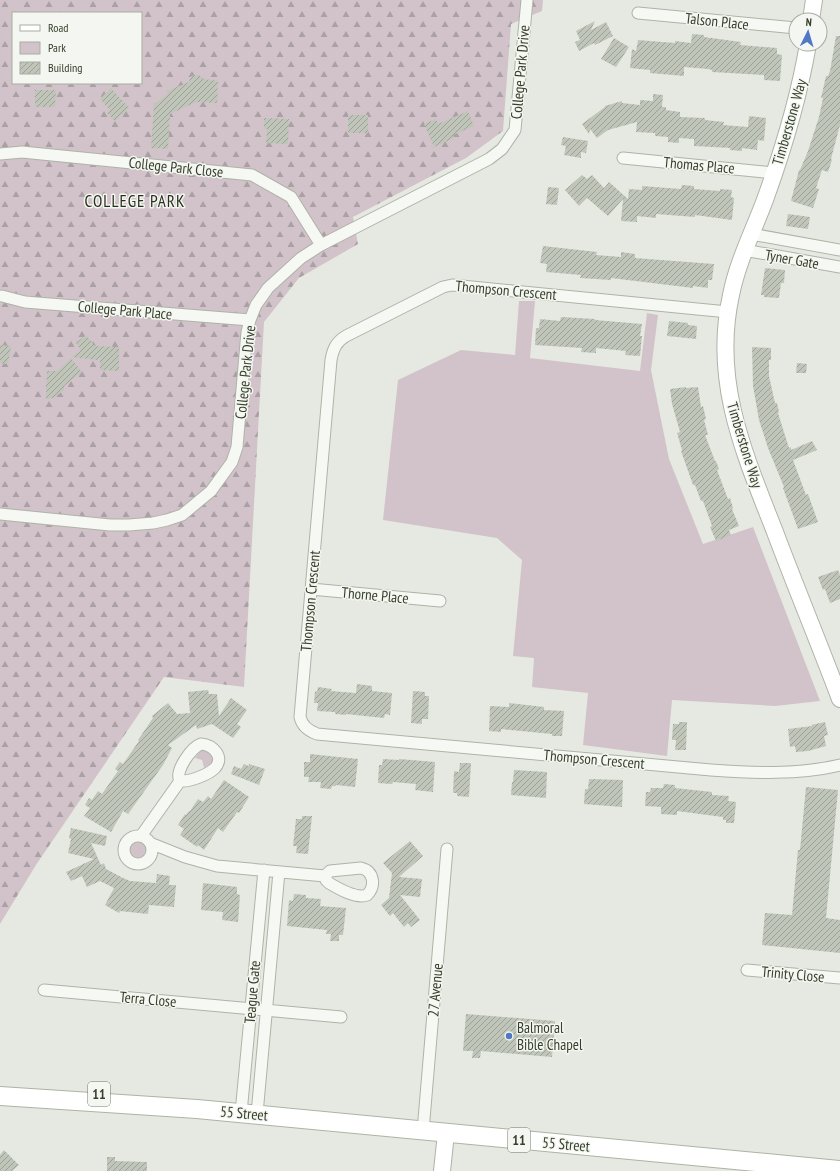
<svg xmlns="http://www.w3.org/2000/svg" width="840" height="1171" viewBox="0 0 840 1171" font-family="'PT Sans Narrow',sans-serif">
	<defs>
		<pattern id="forest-firs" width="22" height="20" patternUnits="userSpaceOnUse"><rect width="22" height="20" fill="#d2c3ca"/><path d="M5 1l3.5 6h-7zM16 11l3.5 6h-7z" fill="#aba0a4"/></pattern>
		<pattern id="building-hatch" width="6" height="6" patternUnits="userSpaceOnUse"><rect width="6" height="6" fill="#c0c5b9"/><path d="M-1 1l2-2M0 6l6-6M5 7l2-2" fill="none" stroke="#9da197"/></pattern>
	</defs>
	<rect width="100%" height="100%" fill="#e6e9e1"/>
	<path fill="url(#forest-firs)" fill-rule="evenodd" d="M0 0H543L542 11 511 24 503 131 466 158 353 217 358 244 299 278 264 322 244 687 164 677 36 865 0 924ZM13 13H141V83H13Z"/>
	<path fill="#d2c3ca" d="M519 301H535L530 358 640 371 647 313 658 315 651 370 669 459 703 544 753 527 820 701 775 706 672 700 667 756 583 745 588 693 532 687 534 658 513 656 522 560 497 538 383 520 398 380 461 350 515 355Z
		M201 750 208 751 213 756 212 763 204 768 202 760 195 758Z
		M129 851a9 9 0 1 1 18 0a9 9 0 1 1-18 0Z"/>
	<path fill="url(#building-hatch)" d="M595 21 591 30 606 22 613 36 595 45 594 43 579 51 575 42 580 40 576 31Z
		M692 34 704 35V37L741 42 740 45 777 48V54L782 55 780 81 764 80V75L712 72V70L708 69 684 67V76L650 73V70L630 68 632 49 636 51 638 40 675 43V41L691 43Z
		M836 36H840V125L831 159 832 160 828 172 822 170 816 188 819 189 813 208 791 201 799 170H800L808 151 819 117 823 98H821L826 76H828L830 71Z
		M614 38 629 47 616 67 601 59Z
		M199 75 204 79 218 81 217 103 196 102 170 114 168 149 151 148 154 104 168 94 167 91 189 82 191 76Z
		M111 88 129 108 115 121 107 113 110 110 100 99Z
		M35 90H56L55 107H35Z
		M653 94 663 95 662 107H666V110L680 112V117L705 118V120L724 122 723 125 748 127 749 116 766 118 764 141 758 140 757 150 742 148V151L730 150V148L694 146V139L679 138V143L668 142V137L655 136V133L636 132 637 122 608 130 597 138 590 129 589 134 582 124 605 107V106L622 101V103L640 105V100L653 101Z
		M468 111 474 126 453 135 454 138 434 147 424 124 436 119 438 124Z
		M348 115H368V133H348Z
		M264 118 289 119 288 144 266 143 267 129H264Z
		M563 137 588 141 586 153 581 152V158L564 155 566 146 561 145Z
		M582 175 587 179 592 175 604 188 609 182 628 199 629 189 642 190V186L681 189 682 185 694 186V189L720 191V189L732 190 731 197 734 198 732 220 695 215V217L656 214V218L637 216V222L621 221 623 199 608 216 587 198 579 206 565 190Z
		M548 187 559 188 557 205 546 204Z
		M788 214 810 217 808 229 786 226Z
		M543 246 597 252 596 255 621 257V252L635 254V258L714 264 712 280H708V288L693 286V288L611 278V280L580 278 581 275 546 272 547 264 540 263Z
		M765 268 785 270 784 283H781L779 298 764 297V295H761Z
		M561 317 595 319V320L642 324 640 336H642L640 356 625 355 626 351 596 348V353L581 352 582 348 535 345 536 328H539L540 319 560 321Z
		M669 321 688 323V325L697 326 696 339 667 336Z
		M86 335 95 346 119 347V371L100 370V358L97 360 72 357 81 350 76 343Z
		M0 345 11 346 8 364 0 363Z
		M752 347 771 348V360H769V376L775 403H777L779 412 778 413 789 448 791 447V450L812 441 817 450 793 460 806 495 808 494 818 522 798 529 783 488 784 487 768 448 759 420 753 386Z
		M71 358 82 372 64 386V390L54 398 46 399 47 371H57Z
		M797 363 807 364 806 373H796Z
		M686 387V388L698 387 701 407 703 406 706 419 704 420 708 435H705L715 461H716L719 469 717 470 728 499 730 498 733 508 732 509 739 526 729 530 731 535 716 541 710 527 712 526 703 501H701L695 485H693L681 451 682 450 677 433 680 432 672 404 670 389Z
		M838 570 840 575V599L830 603 825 589 823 590 818 577Z
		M357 684 372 686V691L392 693 390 715 385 714 384 718 346 714V715L335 714V712L317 711 318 703H314L315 691 317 692 318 687 332 689 331 691 356 693Z
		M208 690 209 694H217L219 716 231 698 247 710 237 724 241 727 233 738 212 724 197 729 196 725 168 745 172 748 163 765 128 814 123 811 111 832 84 816 90 808 85 805 89 798 92 800 98 791 102 794 118 771 115 769 120 762 123 764 139 741 138 740 153 718 152 716 168 703 177 714 190 713 188 692Z
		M413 691 425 692V696H429L428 719H422V724L411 723Z
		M509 703 544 707V710L564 711 562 736H552V734L501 729V732L489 731 490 706 509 707Z
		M679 722H687L686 750H675L676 740H672L673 724H679Z
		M825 722 828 735 824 736 826 746 808 751 796 752 795 746 790 747 788 729 812 726 811 725Z
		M310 754 358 759 355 787 336 785V786H332L331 789 320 788 321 782H308L309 777H304V762H310Z
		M383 759 399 760V759L435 762 433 792 415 790 416 784 393 782 392 784 378 783 379 765H382Z
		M460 763H471L469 797 457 796V793H453L454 771 459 772Z
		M244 764 249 766V764L265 769 259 785 231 774 234 766 241 769Z
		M514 770 547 772 546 798 511 795 512 782H513Z
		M589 779 623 780 622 807 584 804 585 789H588Z
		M224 780 249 797 239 813 237 812 223 832 218 828 204 850 198 845 197 847 180 835 184 829 178 825 185 814 186 815 189 811H190L198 799 203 802 208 796 211 799Z
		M664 784 675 785V788L712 792V795L729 796 728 801 736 802 734 823H726V820H723V817L677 811V815L661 814V807L645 806 646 792H650L651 788H663Z
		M806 787 838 790 826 918 840 920V953L762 945 765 913 792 915 798 850H800Z
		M302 816H312L308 854 296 853 297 846H293L296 819H302Z
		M71 828 107 836 105 846 91 843 101 865 104 863 106 869 123 878 130 881 156 883 157 874 170 876 169 885H176L174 907 149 905 148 914 120 911 119 913 105 905 114 888 100 881 87 887 82 876 71 881 66 872 94 859 68 853 71 839 69 838Z
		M410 841 423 856 399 877 422 879 420 897 400 895 420 920 411 927 408 923 404 927 393 913 390 916 381 905 389 898 392 873 383 863Z
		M203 883 237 887V894L240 895 238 922 222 920 223 912 201 910Z
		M294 894 306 895V898L321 899 320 906 346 908 343 935H339V941H330L331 934H326L327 930 287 926 289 900 293 901Z
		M466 1014 555 1021 552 1057 481 1051 480 1058H472L473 1051H463Z
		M4 1150 19 1165 12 1171H0V1155Z
		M107 1157H115V1161L147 1162V1171H107Z"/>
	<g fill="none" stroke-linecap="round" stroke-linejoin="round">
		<defs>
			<path id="street" d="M638 13 796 28
				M0 154 22 152 252 175 291 197 321 245
				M623 158 774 173
				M751 234 840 250
				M744 250 840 267
				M2 296 25 302 250 320
				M728 312 452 285 443 287 346 336C336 342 333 349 331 360L300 717C302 726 309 731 317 734L711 770C753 773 798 775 840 765
				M0 514 110 525H129L153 523 167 520 182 515 211 491 232 462 237 447 247 332 250 320 256 305 268 288 301 258 321 245 489 159 502 149 515 130 527 0
				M311 589 440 601
				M201 744C213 745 225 757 215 768 208 775 189 782 180 781 174 771 192 747 201 744Z
				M124 850a14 14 0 1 1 28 0a14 14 0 1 1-28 0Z
				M141 836 180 781
				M150 843 185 857 217 866 325 876 326 880 329 883C339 889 356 899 367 895 376 886 374 871 361 868L330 871 325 876
				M747 970 840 978
				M44 990 341 1017
				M241 1113 264 870
				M257 1114 279 872
				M423 1131 447 849"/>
			<path id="secondary" d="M811 20 814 0
				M808 44C799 97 784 147 766 197 754 230 738 260 731 295 712 381 744 453 775 532 796 588 819 643 840 699
				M442 1171 446 1133"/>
			<path id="primary" d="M0 1096 197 1109 840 1170"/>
		</defs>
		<use href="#street" stroke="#aeb3a7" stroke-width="13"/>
		<use href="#secondary" stroke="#aeb3a7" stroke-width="18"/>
		<use href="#primary" stroke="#acb4a2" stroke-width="20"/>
		<use href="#street" stroke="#f6f8f4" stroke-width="11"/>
		<use href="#secondary" stroke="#fff" stroke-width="16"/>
		<use href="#primary" stroke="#fff" stroke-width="18"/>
	</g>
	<circle fill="#5078c4" stroke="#f4f6f1" stroke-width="1.5" cx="509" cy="1036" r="4"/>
	<g text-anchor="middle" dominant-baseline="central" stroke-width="3" stroke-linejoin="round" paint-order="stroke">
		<g fill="#f4f6f1" stroke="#6f7766" stroke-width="1">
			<rect x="88" y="1082" width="22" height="24" rx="3"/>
			<rect x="508" y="1128" width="22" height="24" rx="3"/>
		</g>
		<g font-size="14" font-weight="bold" fill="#36402b">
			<text x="99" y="1094">11</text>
			<text x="519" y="1140">11</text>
		</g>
		<g font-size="15" fill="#36402b" stroke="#f4f6f1">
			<text transform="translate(717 21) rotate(6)">Talson Place</text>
			<text transform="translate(520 72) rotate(-85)">College Park Drive</text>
			<text transform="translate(789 122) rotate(-74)">Timberstone Way</text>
			<text transform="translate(699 165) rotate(5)">Thomas Place</text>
			<text transform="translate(176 167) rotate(6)">College Park Close</text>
			<text transform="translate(792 259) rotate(10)">Tyner Gate</text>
			<text transform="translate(506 290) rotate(5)">Thompson Crescent</text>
			<text transform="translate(125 310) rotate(5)">College Park Place</text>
			<text transform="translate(245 372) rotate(-84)">College Park Drive</text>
			<text transform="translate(745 445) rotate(73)">Timberstone Way</text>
			<text transform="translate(375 595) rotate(5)">Thorne Place</text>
			<text transform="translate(310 601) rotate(-85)">Thompson Crescent</text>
			<text transform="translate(594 759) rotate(5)">Thompson Crescent</text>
			<text transform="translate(793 974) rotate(5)">Trinity Close</text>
			<text transform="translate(435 990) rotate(-85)">27 Avenue</text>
			<text transform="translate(252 992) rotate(-85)">Teague Gate</text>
			<text transform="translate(148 999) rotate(5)">Terra Close</text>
			<text transform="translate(244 1113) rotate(5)">55 Street</text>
			<text transform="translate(566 1144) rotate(5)">55 Street</text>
		</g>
		<g font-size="15" fill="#36402b" stroke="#f4f6f1" text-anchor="start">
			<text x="517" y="1027">Balmoral<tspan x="517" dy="17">Bible Chapel</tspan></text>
		</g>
		<g font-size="17" letter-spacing="1" fill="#27301d" stroke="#f4f6f1">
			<text x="135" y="201">COLLEGE PARK</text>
		</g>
	</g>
	<rect x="12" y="12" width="130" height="72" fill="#f4f6f1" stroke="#a8ada2"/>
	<rect x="20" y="25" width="20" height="6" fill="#ffffff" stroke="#a8ada2"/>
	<text x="48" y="32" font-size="12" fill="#36402b">Road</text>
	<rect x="20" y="42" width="20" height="12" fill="#d2c3ca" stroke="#a8ada2"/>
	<text x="48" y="52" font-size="12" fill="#36402b">Park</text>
	<rect x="20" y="62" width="20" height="12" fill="url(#building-hatch)" stroke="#a8ada2"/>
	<text x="48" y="72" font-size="12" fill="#36402b">Building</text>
	<g transform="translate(808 32) rotate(5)"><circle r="19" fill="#f4f6f1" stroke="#a8ada2"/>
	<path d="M0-3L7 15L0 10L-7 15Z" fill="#5078c4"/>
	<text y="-6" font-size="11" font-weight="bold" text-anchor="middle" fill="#36402b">N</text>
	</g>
</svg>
